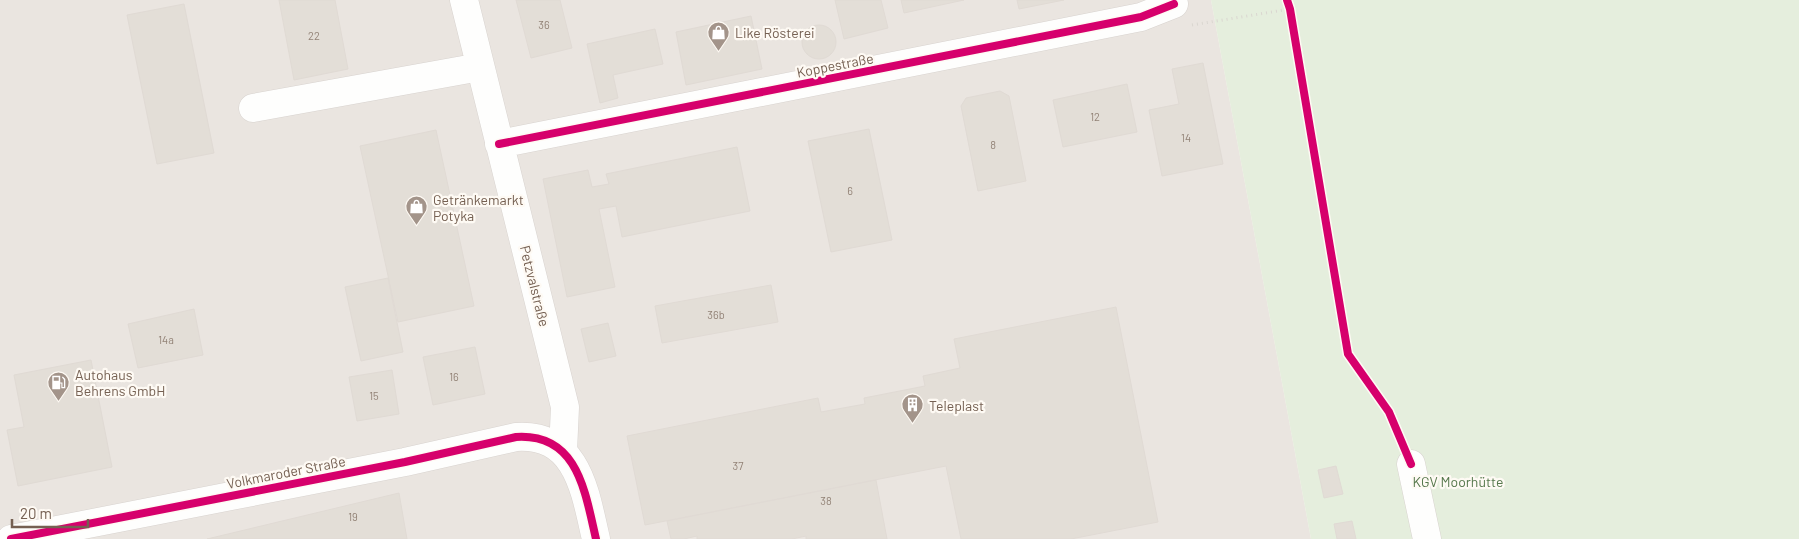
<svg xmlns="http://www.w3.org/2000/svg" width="1799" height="539" viewBox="0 0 1799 539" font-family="Barlow,sans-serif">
	<rect width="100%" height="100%" fill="#f8f6f1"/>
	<path fill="#eae5e0" d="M0 0H1211L1311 539H0Z"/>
	<path fill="#e5eedd" d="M1211 0H1799V539H1311Z"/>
	<path fill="#e3ded7" stroke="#e0dad4" d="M279 0H335L348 69 294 80Z
		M516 0H560L572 48 531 58Z
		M835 0H881L888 28 844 39Z
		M901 0H964L904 13Z
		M1017 0H1064L1019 9Z
		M184 4 214 153 157 164 127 15Z
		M751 16 762 69 686 85 676 32Z
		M802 42a17 17 0 1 1 34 0a17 17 0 1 1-34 0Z
		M655 29 663 64 613 75 618 98 600 103 587 44Z
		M1203 63 1223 164 1162 176 1149 110 1179 104 1172 69Z
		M1127 84 1137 132 1063 147 1053 100Z
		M1000 91 1009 96 1026 181 978 191 961 106 966 98Z
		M869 129 892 240 831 252 808 141Z
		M436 130 474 306 398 322 360 146Z
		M737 147 750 211 622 237 616 206 599 209 615 287 567 297 543 179 588 170 592 187 609 184 606 174Z
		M388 278 403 352 361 361 345 287Z
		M771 285 778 322 662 343 655 306Z
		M1116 307 1158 522 1071 539H961L946 466 645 525 627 436 818 398 821 412 865 404 864 398 925 386 923 376 960 368 954 339Z
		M194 309 203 355 138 368 128 324Z
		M608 323 616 356 589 362 581 329Z
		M475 347 485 394 433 405 423 357Z
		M91 360 112 467 18 486 7 430 24 427 14 375Z
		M392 370 399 414 357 421 349 377Z
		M1336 466 1343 494 1324 498 1318 470Z
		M876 480 887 539H806V536L792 539H697V536L684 539H671L667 521Z
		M399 493 407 539H207Z
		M1352 521 1356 539H1337L1334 524Z"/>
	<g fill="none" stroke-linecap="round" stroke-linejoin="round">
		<defs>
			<path id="minor" d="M464 0 565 407 563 451
				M253 108 480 67
				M499 144 1141 17 1174 4
				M1411 464 1427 539
				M11 539 405 462 516 437C578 433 585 492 596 539"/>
		</defs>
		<use href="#minor" stroke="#d8d3cf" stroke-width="29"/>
		<path stroke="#dad6d0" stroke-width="3" stroke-dasharray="1 4" stroke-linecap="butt" d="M1192 25 1290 9"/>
		<use href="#minor" stroke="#fefefd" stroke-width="28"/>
		<defs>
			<path id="cycleway" d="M1287 0 1290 9 1348 354 1389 412 1411 464
				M499 144 1141 17 1174 4
				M11 539 405 462 516 437C578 433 585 492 596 539"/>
		</defs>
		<use href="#cycleway" stroke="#fefaf4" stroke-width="11"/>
		<use href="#cycleway" stroke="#d6006c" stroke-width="8"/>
	</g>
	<defs>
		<symbol id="shop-pin" viewBox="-11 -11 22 30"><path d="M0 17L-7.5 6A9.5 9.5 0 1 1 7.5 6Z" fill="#a3948a" stroke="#fefaf4"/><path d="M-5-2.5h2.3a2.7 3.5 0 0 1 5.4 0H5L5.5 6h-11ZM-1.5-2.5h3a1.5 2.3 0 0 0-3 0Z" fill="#fff"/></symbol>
		<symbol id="fuel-pin" viewBox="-11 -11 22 30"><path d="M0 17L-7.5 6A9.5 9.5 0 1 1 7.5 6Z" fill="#a3948a" stroke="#fefaf4"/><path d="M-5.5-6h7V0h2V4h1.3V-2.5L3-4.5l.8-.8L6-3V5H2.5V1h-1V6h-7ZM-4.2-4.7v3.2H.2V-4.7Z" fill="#fff"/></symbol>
		<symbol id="building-pin" viewBox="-11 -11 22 30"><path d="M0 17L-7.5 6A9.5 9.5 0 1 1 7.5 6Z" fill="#a3948a" stroke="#fefaf4"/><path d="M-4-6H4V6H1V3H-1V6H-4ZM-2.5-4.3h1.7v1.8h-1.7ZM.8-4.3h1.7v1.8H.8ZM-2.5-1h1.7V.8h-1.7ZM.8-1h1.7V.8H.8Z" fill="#fff"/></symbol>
	</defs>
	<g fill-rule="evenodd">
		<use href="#shop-pin" x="706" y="20" width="25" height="34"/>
		<use href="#shop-pin" x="404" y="194" width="25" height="34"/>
		<use href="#fuel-pin" x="46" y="370" width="25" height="34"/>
		<use href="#building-pin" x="900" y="392" width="25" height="34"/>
	</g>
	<g text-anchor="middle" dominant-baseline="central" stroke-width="4.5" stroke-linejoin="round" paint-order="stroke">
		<g font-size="11" fill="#928276">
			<text x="544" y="24">36</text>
			<text x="314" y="35">22</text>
			<text x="1095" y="116">12</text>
			<text x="1186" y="137">14</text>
			<text x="993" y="144">8</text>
			<text x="850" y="190">6</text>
			<text x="716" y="314">36b</text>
			<text x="166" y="339">14a</text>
			<text x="454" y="376">16</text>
			<text x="374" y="395">15</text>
			<text x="738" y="465">37</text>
			<text x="826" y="500">38</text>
			<text x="353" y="516">19</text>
		</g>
		<g font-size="14" fill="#756052" stroke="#fefaf4" text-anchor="start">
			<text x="735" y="32">Like Rösterei</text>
			<text x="433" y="199">Getränkemarkt<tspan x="433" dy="16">Potyka</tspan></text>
			<text x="75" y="374">Autohaus<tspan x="75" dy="16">Behrens GmbH</tspan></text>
			<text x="929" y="405">Teleplast</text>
		</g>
		<g font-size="14" fill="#756052" stroke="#fefaf4">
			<text transform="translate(835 65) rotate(-11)">Koppestraße</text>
			<text transform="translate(535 286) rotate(76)">Petzvalstraße</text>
			<text transform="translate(286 472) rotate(-11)">Volkmaroder Straße</text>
		</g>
		<g font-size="14" fill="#56784c" stroke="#fefaf4">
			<text x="1458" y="481">KGV Moorhütte</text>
		</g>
	</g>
	<path d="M12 519v8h76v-8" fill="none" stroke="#756052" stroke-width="2.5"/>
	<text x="20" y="519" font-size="15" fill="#756052" stroke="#fefaf4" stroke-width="4" paint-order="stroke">20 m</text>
</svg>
